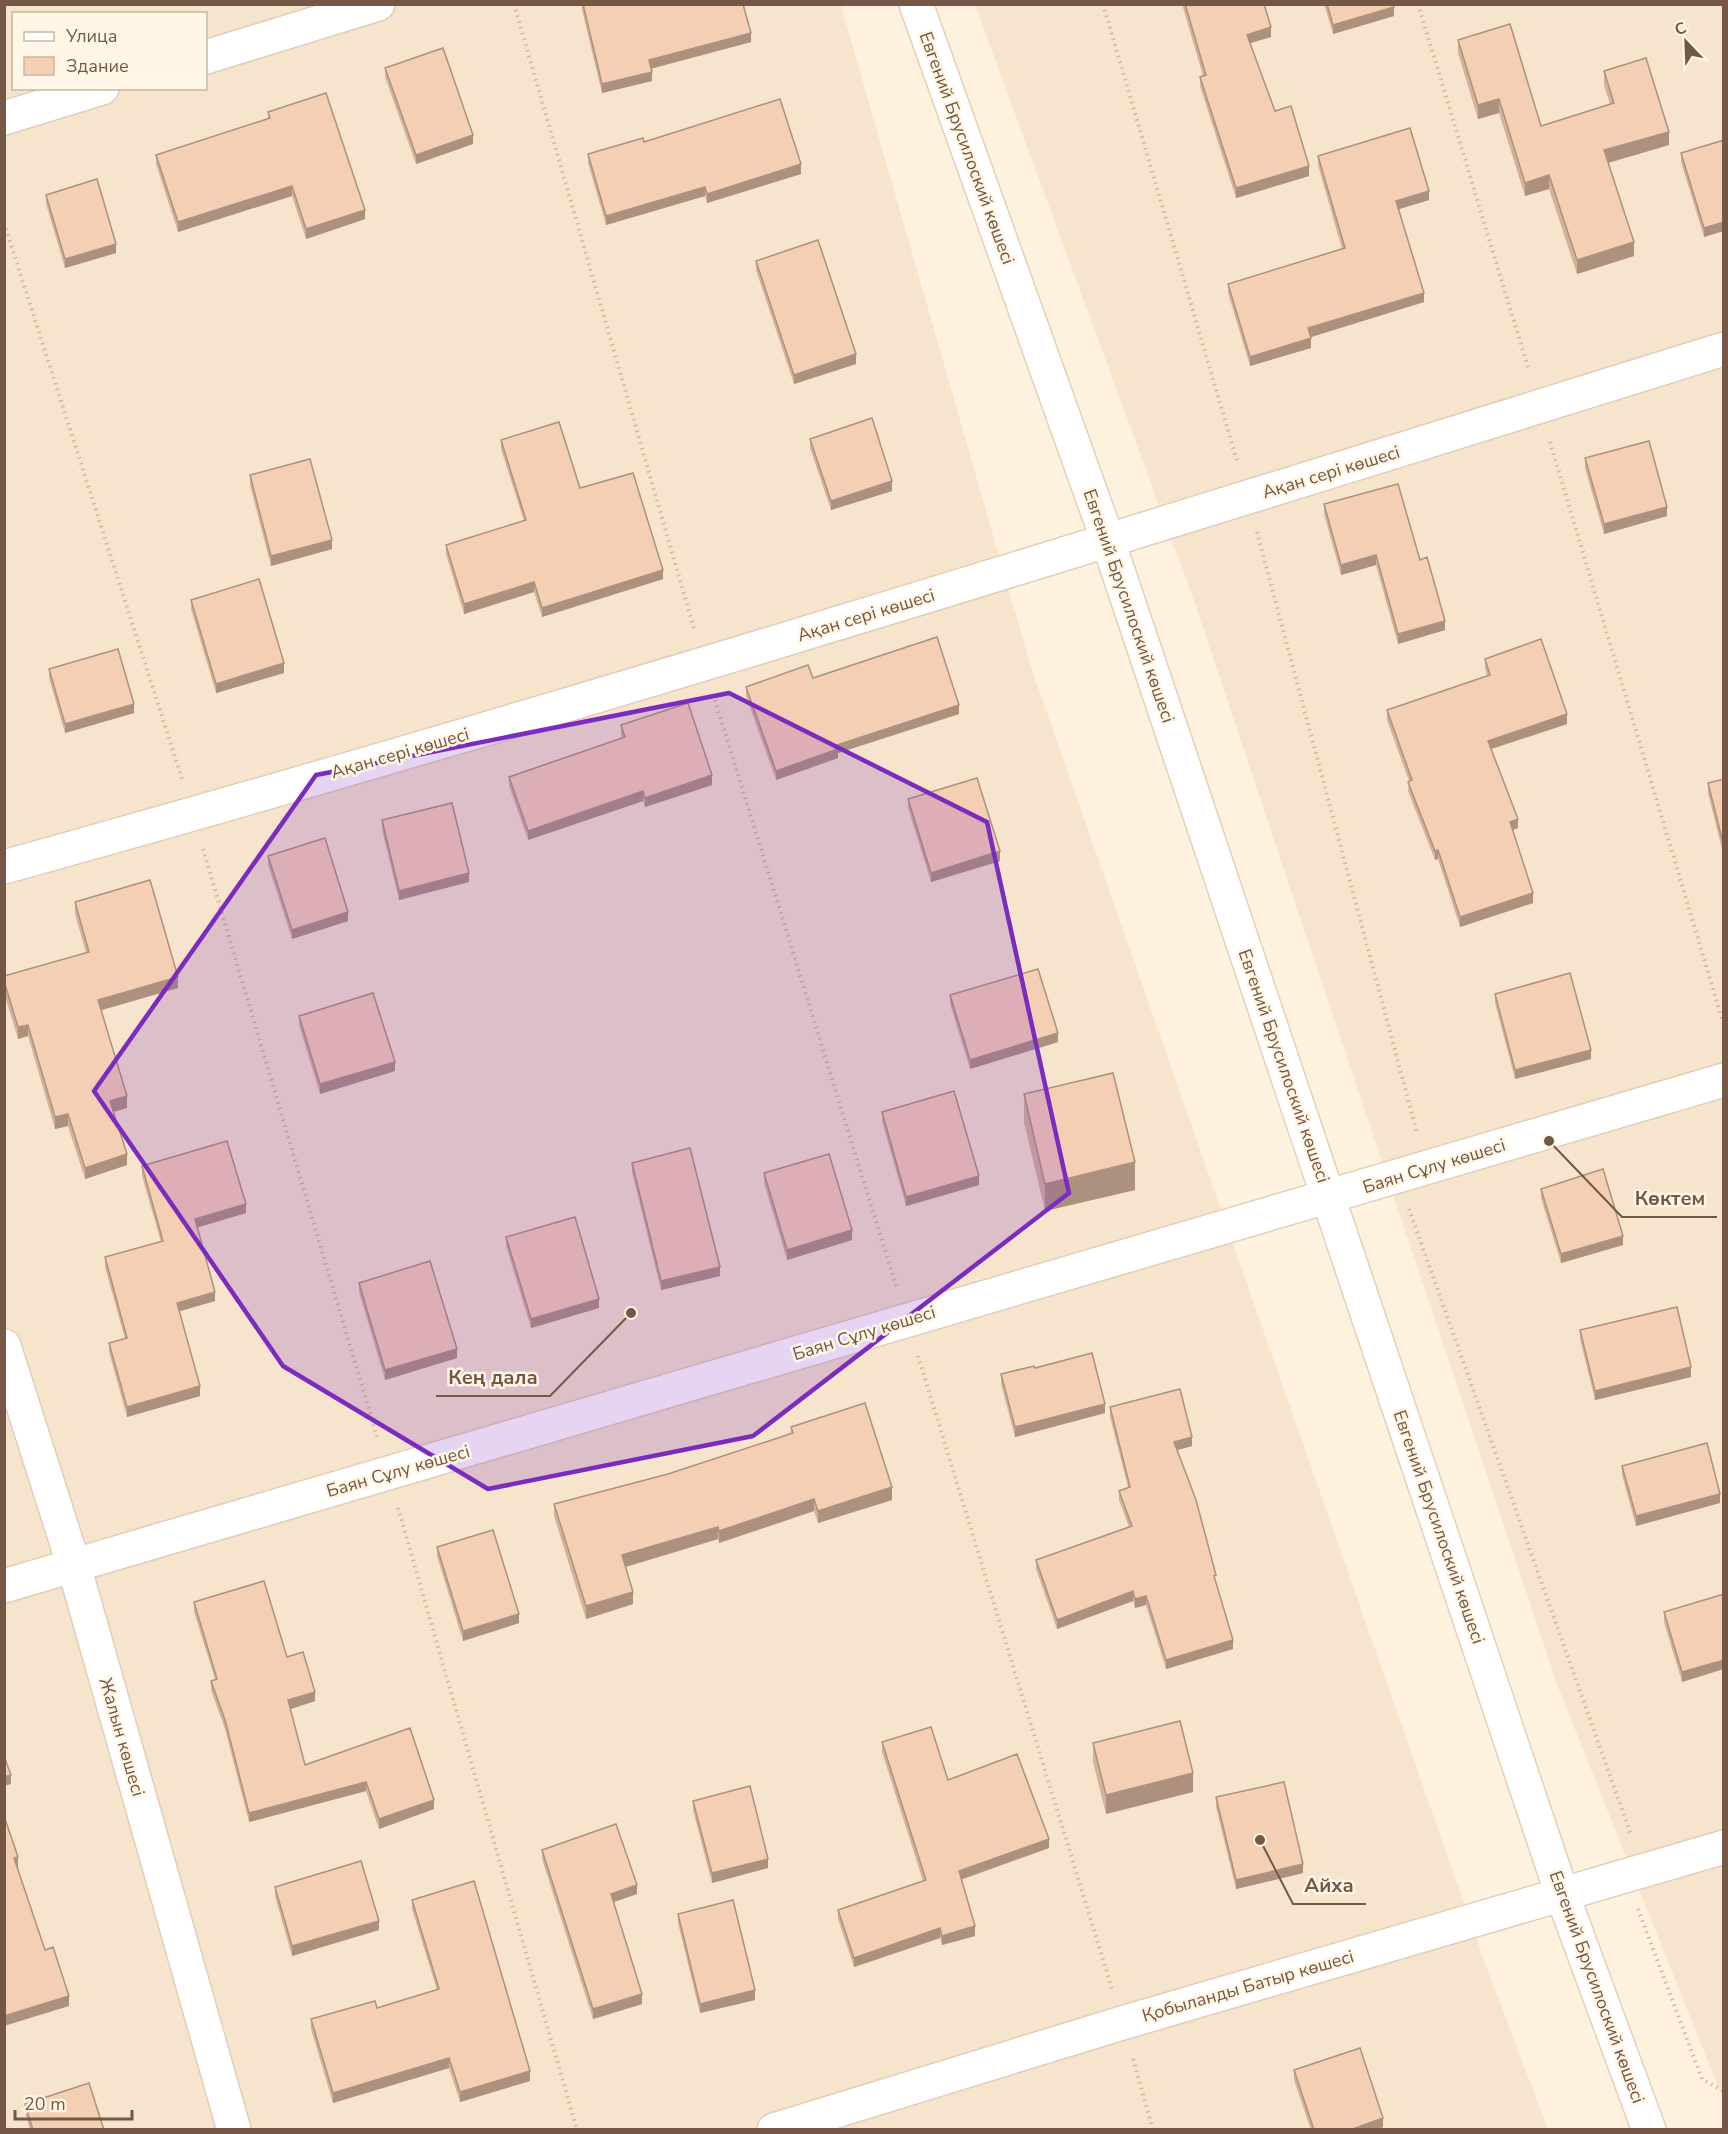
<svg xmlns="http://www.w3.org/2000/svg" width="1728" height="2134" viewBox="0 0 1728 2134" font-family="'Nunito Sans',sans-serif">
	<rect width="100%" height="100%" fill="#fef2de"/>
	<path fill="#f6e4cc" fill-rule="evenodd" d="M5 5H841L1030 664 1485 1963 1548 2129 5 2130ZM14 14H206V88H14Z
		M975 5H1723V2099L1558 1687 1192 595Z"/>
	<g fill="none" stroke-linecap="round" stroke-linejoin="round">
		<defs>
			<path id="street" d="M206 57 378 4
				M4 118 102 88
				M4 867C581 707 1152 527 1724 349
				M4 1346 74 1566 234 2130
				M4 1586 1724 1080
				M774 2130 1122 2023 1724 1847"/>
			<path id="secondary" d="M916 4 1108 541 1562 1894 1649 2130"/>
		</defs>
		<use href="#street" stroke="#e2ceba" stroke-width="36"/>
		<use href="#secondary" stroke="#e8cfb8" stroke-width="36"/>
		<path stroke="#dab398" stroke-width="4" stroke-dasharray="1.5 4.5" stroke-linecap="butt" d="M514 4 694 629
			M1103 4 1237 461
			M1418 4 1529 371
			M4 223 182 779
			M1550 442 1724 1026
			M1257 532 1417 1133
			M715 700 896 1286
			M203 849 377 1437
			M1409 1209 1631 1835
			M918 1356 1112 1989
			M398 1508 577 2130
			M1638 1909 1702 2079 1724 2091
			M1133 2059 1153 2130"/>
		<use href="#street" stroke="#fff" stroke-width="33"/>
		<use href="#secondary" stroke="#fff" stroke-width="33"/>
	</g>
	<path fill="#d3b29b" d="M582 4H743L751 42 651 69 652 81 602 93 582 10Z
		M1182 4H1264L1271 37 1250 43 1275 111 1309 176 1236 198 1200 86V77L1203 76Z
		M1324 4H1393L1394 16 1333 34Z
		M1458 40 1541 126 1610 104 1604 85V71L1669 145 1608 163 1634 256 1577 274 1549 189 1525 196 1499 113 1478 119 1458 53Z
		M385 68 473 144 416 164 385 77Z
		M268 112 365 219 306 239 292 196 178 232 156 164V155L268 119Z
		M1724 140 1704 237 1681 162V153Z
		M644 142 801 174 707 203 705 196 606 225 588 163V154Z
		M1318 156 1429 200 1399 209 1424 302 1311 337V348L1250 366 1228 293V284L1342 249 1318 165Z
		M46 195 116 253 65 268 46 204Z
		M756 261 856 364 794 384 756 270Z
		M810 439 892 491 831 510 810 448Z
		M501 440 580 488 663 579 542 617 534 592 464 614 446 554V545L524 521 501 449Z
		M1585 458 1667 516 1604 534 1585 468Z
		M250 475 332 549 271 566 250 485Z
		M1324 504 1420 560 1445 630 1398 644 1376 565 1341 575 1324 514Z
		M191 600 284 673 216 693 191 609Z
		M1485 659 1567 724 1491 749 1518 828 1512 830 1533 903 1460 927 1438 859 1435 860 1408 791 1409 781 1387 720V710L1487 676 1485 668Z
		M49 669 134 713 65 733 49 678Z
		M813 678 959 714 838 753V758L776 780 746 696V687Z
		M621 725 712 785 645 807 643 801 528 840 509 786V777L622 738 621 735Z
		M1724 779 1722 849 1708 793V783Z
		M908 799 1000 861 931 882 908 808Z
		M382 820 469 882 399 900 382 830Z
		M268 856 348 921 292 939 268 865Z
		M75 902 178 988 102 1010 127 1108 113 1112 127 1165 85 1179 68 1126 55 1129 28 1036 18 1039 4 993V976L86 953 75 914Z
		M1495 994 1591 1059 1515 1079 1495 1003Z
		M950 995 1058 1042 970 1069 950 1004Z
		M299 1016 395 1071 320 1094 299 1025Z
		M1024 1094 1135 1190 1045 1211 1024 1122Z
		M882 1112 979 1185 906 1206 882 1121Z
		M632 1163 720 1276 661 1290 632 1172Z
		M142 1166 246 1213 197 1228 215 1301 179 1311 200 1396 127 1417 109 1352V1343L125 1339 105 1267V1257L161 1242 142 1176Z
		M764 1173 852 1240 787 1260 764 1183Z
		M1541 1189 1623 1245 1561 1263 1541 1198Z
		M506 1237 599 1308 531 1328 506 1246Z
		M359 1283 457 1358 385 1380 359 1292Z
		M1580 1330 1691 1377 1595 1400 1580 1339Z
		M1035 1368 1105 1413 1015 1437 1001 1384V1374Z
		M1110 1407 1192 1446 1177 1450 1216 1584 1233 1649 1166 1669 1146 1605 1135 1608 1133 1601 1057 1629 1036 1569V1560L1129 1527 1119 1500V1491L1128 1487 1110 1417Z
		M791 1427 892 1500 818 1523 814 1511 719 1543 718 1539 625 1567 633 1604 586 1619 554 1516V1504L668 1474 791 1433Z
		M1622 1466 1720 1503 1636 1526 1622 1475Z
		M437 1547 519 1623 463 1641 437 1556Z
		M1724 1594 1682 1682 1664 1622V1612Z
		M194 1602 287 1657 315 1701 290 1709 305 1765 410 1728 434 1809 379 1829 366 1791 249 1822 225 1729 211 1690V1681L215 1679 194 1612Z
		M882 1742 948 1780 1049 1848 961 1880 975 1936 942 1945 940 1938 854 1967 838 1919V1910L923 1881 882 1752Z
		M1093 1743 1193 1792 1106 1814 1093 1762Z
		M1216 1797 1303 1873 1236 1889 1216 1807Z
		M693 1801 768 1868 712 1883 693 1810Z
		M542 1850 637 1894 613 1902 642 2004 593 2019 542 1859Z
		M275 1887 379 1930 292 1956 275 1896Z
		M412 1900 530 2081 460 2102 449 2068 333 2103 311 2029V2019L377 2008 437 1990 412 1909Z
		M678 1914 755 2000 700 2013 678 1923Z
		M1294 2070 1383 2127 1377 2130H1311L1294 2080Z
		M25 2104 104 2130H30L25 2113Z"/>
	<path fill="#ac917e" d="M1394 7V16L1333 34V25Z
		M1271 27V37L1247 44V35Z
		M751 33V42L649 69V60Z
		M652 72V81L602 93V84Z
		M1499 99V113L1478 119V105Z
		M1669 132V145L1604 164V150Z
		M473 135V144L416 164V155Z
		M801 164V174L707 203V194Z
		M1309 166V176L1236 198V188Z
		M1549 175V189L1525 196V183Z
		M292 186V196L178 232V222Z
		M705 187V196L606 225V216Z
		M1429 191V200L1396 210V201Z
		M365 210V219L306 239V229Z
		M1724 222V231L1704 237V228Z
		M1634 242V256L1577 274V260Z
		M116 244V253L65 268V259Z
		M1424 293V302L1308 338V328Z
		M1311 338V348L1250 366V357Z
		M856 354V364L794 384V375Z
		M892 481V491L831 510V501Z
		M1667 507V516L1604 534V524Z
		M332 540V549L271 566V556Z
		M1376 555V565L1341 575V565Z
		M663 570V579L542 617V608Z
		M534 582V592L464 614V604Z
		M1445 621V630L1398 644V634Z
		M284 663V673L216 693V684Z
		M134 704V713L65 733V724Z
		M959 705V714L838 753V758L776 780V771L837 745Z
		M1567 714V724L1488 750V741Z
		M712 775V785L645 807V798Z
		M643 791V801L528 840V831Z
		M1518 819V828L1510 831V822Z
		M1722 839H1724V848L1722 849Z
		M1438 850V859L1435 860V851Z
		M1000 851V861L931 882V873Z
		M469 873V882L399 900V891Z
		M1533 893V903L1460 927V917Z
		M348 912V921L292 939V930Z
		M178 977V988L98 1011V1000Z
		M28 1025V1036L18 1039V1027Z
		M1058 1033V1042L970 1069V1060Z
		M1591 1050V1059L1515 1079V1070Z
		M395 1062V1071L320 1094V1084Z
		M127 1096V1108L110 1113V1101Z
		M68 1114V1126L55 1129V1117Z
		M127 1154V1165L85 1179V1168Z
		M1135 1162V1190L1045 1211V1184Z
		M979 1176V1185L906 1206V1197Z
		M246 1204V1213L195 1228V1219Z
		M852 1230V1240L787 1260V1250Z
		M1623 1236V1245L1561 1263V1254Z
		M720 1267V1276L661 1290V1281Z
		M215 1292V1301L177 1312V1303Z
		M599 1299V1308L531 1328V1319Z
		M457 1349V1358L385 1380V1370Z
		M1691 1367V1377L1595 1400V1391Z
		M200 1386V1396L127 1417V1407Z
		M1105 1404V1413L1015 1437V1427Z
		M1192 1437V1446L1174 1451V1442Z
		M892 1487V1500L818 1523V1511Z
		M1720 1494V1503L1636 1526V1516Z
		M814 1499V1511L719 1543V1531Z
		M718 1527V1539L622 1568V1555Z
		M1133 1591V1601L1057 1629V1620Z
		M633 1592V1604L586 1619V1606Z
		M1146 1596V1605L1135 1608V1599Z
		M519 1614V1623L463 1641V1631Z
		M1233 1640V1649L1166 1669V1660Z
		M1724 1660V1669L1682 1682V1672Z
		M315 1692V1701L288 1710V1700Z
		M1193 1773V1792L1106 1814V1795Z
		M11 1775V1784L4 1786V1777Z
		M366 1782V1791L249 1822V1813Z
		M434 1800V1809L379 1829V1819Z
		M1049 1839V1848L959 1880V1871Z
		M18 1857V1867L14 1868V1858Z
		M768 1859V1868L712 1883V1873Z
		M1303 1864V1873L1236 1889V1880Z
		M637 1885V1894L611 1903V1894Z
		M379 1921V1930L292 1956V1946Z
		M975 1926V1936L942 1945V1936Z
		M940 1928V1938L854 1967V1958Z
		M755 1990V2000L700 2013V2004Z
		M642 1994V2004L593 2019V2009Z
		M69 1996V2006L4 2026V2016Z
		M449 2058V2068L333 2103V2093Z
		M530 2071V2081L460 2102V2092Z
		M1383 2118V2127L1377 2130H1350Z"/>
	<path fill="#f5cfb4" stroke="#ac917e" stroke-width="1.5" d="M583 4H743L751 33 649 60 652 72 602 84Z
		M1185 4H1264L1271 27 1247 35 1275 111 1291 106 1309 166 1236 188 1200 77 1206 75Z
		M1327 4H1393L1394 7 1333 25Z
		M1510 24 1541 126 1614 103 1604 71 1646 58 1669 132 1604 150 1634 242 1577 260 1549 175 1525 183 1499 99 1478 105 1458 40Z
		M443 48 473 135 416 155 385 68Z
		M326 93 365 210 306 229 292 186 178 222 156 155 270 118 268 112Z
		M780 99 801 164 707 194 705 187 606 216 588 154 643 138 644 142Z
		M1410 128 1429 191 1396 201 1424 293 1308 328 1311 338 1250 357 1228 284 1345 248 1318 156Z
		M1724 140V222L1704 228 1681 153Z
		M97 179 116 244 65 259 46 195Z
		M818 240 856 354 794 375 756 261Z
		M872 418 892 481 831 501 810 439Z
		M559 422 580 488 633 473 663 570 542 608 534 582 464 604 446 545 526 520 501 440Z
		M1649 441 1667 507 1604 524 1585 458Z
		M310 459 332 540 271 556 250 475Z
		M1398 484 1420 560 1427 557 1445 621 1398 634 1376 555 1341 565 1324 504Z
		M259 579 284 663 216 684 191 600Z
		M937 637 959 705 837 745 838 749 776 771 746 687 808 665 813 678Z
		M1541 639 1567 714 1488 741 1518 819 1510 822 1533 893 1460 917 1438 850 1435 851 1408 782 1412 780 1387 710 1490 675 1485 659Z
		M118 649 134 704 65 724 49 669Z
		M688 703 712 775 645 798 643 791 528 831 509 777 625 737 621 725Z
		M977 778 1000 851 931 873 908 799Z
		M1724 779V839H1722L1708 783Z
		M452 803 469 873 399 891 382 820Z
		M325 838 348 912 292 930 268 856Z
		M150 880 178 977 98 1000 127 1096 110 1101 127 1154 85 1168 68 1114 55 1117 28 1025 18 1027 4 981V976L89 952 75 902Z
		M1038 969 1058 1033 970 1060 950 995Z
		M1570 973 1591 1050 1515 1070 1495 994Z
		M373 993 395 1062 320 1084 299 1016Z
		M1113 1073 1135 1162 1045 1184 1024 1094Z
		M954 1091 979 1176 906 1197 882 1112Z
		M227 1141 246 1204 195 1219 215 1292 177 1303 200 1386 127 1407 109 1343 127 1338 105 1257 163 1241 142 1166Z
		M690 1148 720 1267 661 1281 632 1163Z
		M829 1154 852 1230 787 1250 764 1173Z
		M1603 1169 1623 1236 1561 1254 1541 1189Z
		M575 1217 599 1299 531 1319 506 1237Z
		M430 1261 457 1349 385 1370 359 1283Z
		M1677 1307 1691 1367 1595 1391 1580 1330Z
		M1092 1353 1105 1404 1015 1427 1001 1374 1034 1366 1035 1368Z
		M1180 1389 1192 1437 1174 1442 1196 1500 1216 1575 1214 1576 1233 1640 1166 1660 1146 1596 1135 1599 1133 1591 1057 1620 1036 1560 1132 1526 1119 1491 1130 1487 1110 1407Z
		M865 1403 892 1487 818 1511 814 1499 719 1531 718 1527 622 1555 633 1592 586 1606 554 1504 668 1474 793 1433 791 1427Z
		M1707 1443 1720 1494 1636 1516 1622 1466Z
		M493 1530 519 1614 463 1631 437 1547Z
		M264 1581 287 1657 303 1652 315 1692 288 1700 305 1765 410 1728 434 1800 379 1819 366 1782 249 1813 225 1720 211 1681 217 1679 194 1602Z
		M1724 1594V1660L1682 1672 1664 1612Z
		M1180 1721 1193 1773 1106 1795 1093 1743Z
		M931 1727 948 1780 1017 1754 1049 1839 959 1871 975 1926 942 1936 940 1928 854 1958 838 1910 926 1880 882 1742Z
		M4 1756 11 1775 4 1777Z
		M1284 1782 1303 1864 1236 1880 1216 1797Z
		M750 1786 768 1859 712 1873 693 1801Z
		M4 1816 18 1857 14 1858 45 1950 53 1947 69 1996 4 2016Z
		M616 1824 637 1885 611 1894 642 1994 593 2009 542 1850Z
		M361 1861 379 1921 292 1946 275 1887Z
		M474 1881 530 2071 460 2092 449 2058 333 2093 311 2019 375 2001 377 2008 439 1989 412 1900Z
		M733 1900 755 1990 700 2004 678 1914Z
		M1360 2048 1383 2118 1350 2130H1314L1294 2070Z
		M89 2083 104 2130H33L25 2104Z"/>
	<path fill="#7b2cbf" fill-opacity="0.2" stroke="#7b2cbf" stroke-width="4.5" stroke-linejoin="round" d="M729 693 987 822 1069 1193 753 1436 488 1489 283 1366 94 1091 316 775Z"/>
	<g text-anchor="middle" dominant-baseline="central" stroke-width="5" stroke-linejoin="round" paint-order="stroke">
		<g font-size="18" fill="#755745" stroke="#fff6e6">
			<text transform="translate(967 148) rotate(70)">Евгений Брусилоский көшесі</text>
			<text transform="translate(1331 472) rotate(-17)">Ақан сері көшесі</text>
			<text transform="translate(1129 606) rotate(71)">Евгений Брусилоский көшесі</text>
			<text transform="translate(866 615) rotate(-17)">Ақан сері көшесі</text>
			<text transform="translate(400 753) rotate(-16)">Ақан сері көшесі</text>
			<text transform="translate(1284 1066) rotate(71)">Евгений Брусилоский көшесі</text>
			<text transform="translate(1434 1166) rotate(-17)">Баян Сұлу көшесі</text>
			<text transform="translate(864 1333) rotate(-17)">Баян Сұлу көшесі</text>
			<text transform="translate(398 1471) rotate(-16)">Баян Сұлу көшесі</text>
			<text transform="translate(1439 1527) rotate(71)">Евгений Брусилоский көшесі</text>
			<text transform="translate(122 1737) rotate(74)">Жалын көшесі</text>
			<text transform="translate(1248 1986) rotate(-16)">Қобыланды Батыр көшесі</text>
			<text transform="translate(1597 1987) rotate(70)">Евгений Брусилоский көшесі</text>
		</g>
	</g>
	<path fill="none" stroke="#755745" stroke-width="2" d="M1549 1141L1622 1217H1717M631 1313L550 1396H436M1260 1840L1293 1904H1366"/>
	<g fill="#755745" stroke="#fff6e6" stroke-width="2">
		<circle cx="1549" cy="1141" r="6"/>
		<circle cx="631" cy="1313" r="6"/>
		<circle cx="1260" cy="1840" r="6"/>
	</g>
	<g font-size="20" text-anchor="middle" font-weight="bold" fill="#755745" stroke="#fff6e6" stroke-width="5" stroke-linejoin="round" paint-order="stroke">
		<text x="1670" y="1205">Көктем</text>
		<text x="493" y="1384">Кең дала</text>
		<text x="1329" y="1892">Айха</text>
	</g>
	<rect width="1728" height="2134" fill="none" stroke="#755745" stroke-width="12"/>
	<rect x="12" y="12" width="195" height="78" fill="#fff6e6" stroke="#c8b6a6" stroke-width="1.5"/>
	<rect x="24" y="32" width="30" height="9" fill="#ffffff" stroke="#c8b6a6" stroke-width="1.5"/>
	<text x="66" y="42" font-size="18" fill="#755745">Улица</text>
	<rect x="24" y="57" width="30" height="18" fill="#f5cfb4" stroke="#c8b6a6" stroke-width="1.5"/>
	<text x="66" y="72" font-size="18" fill="#755745">Здание</text>
	<g transform="translate(1686 42) rotate(337)" stroke="#fff6e6" stroke-width="4.5" paint-order="stroke">
	<path d="M0-4.5L10 22L0 15L-10 22Z" fill="#755745"/>
	<text y="-9" font-size="16" font-weight="bold" text-anchor="middle" fill="#755745">С</text>
	</g>
	<path d="M15 2110v9h117v-9" fill="none" stroke="#755745" stroke-width="3"/>
	<text x="24" y="2110" font-size="18" fill="#755745" stroke="#fff6e6" stroke-width="4.5" paint-order="stroke">20 m</text>
</svg>
